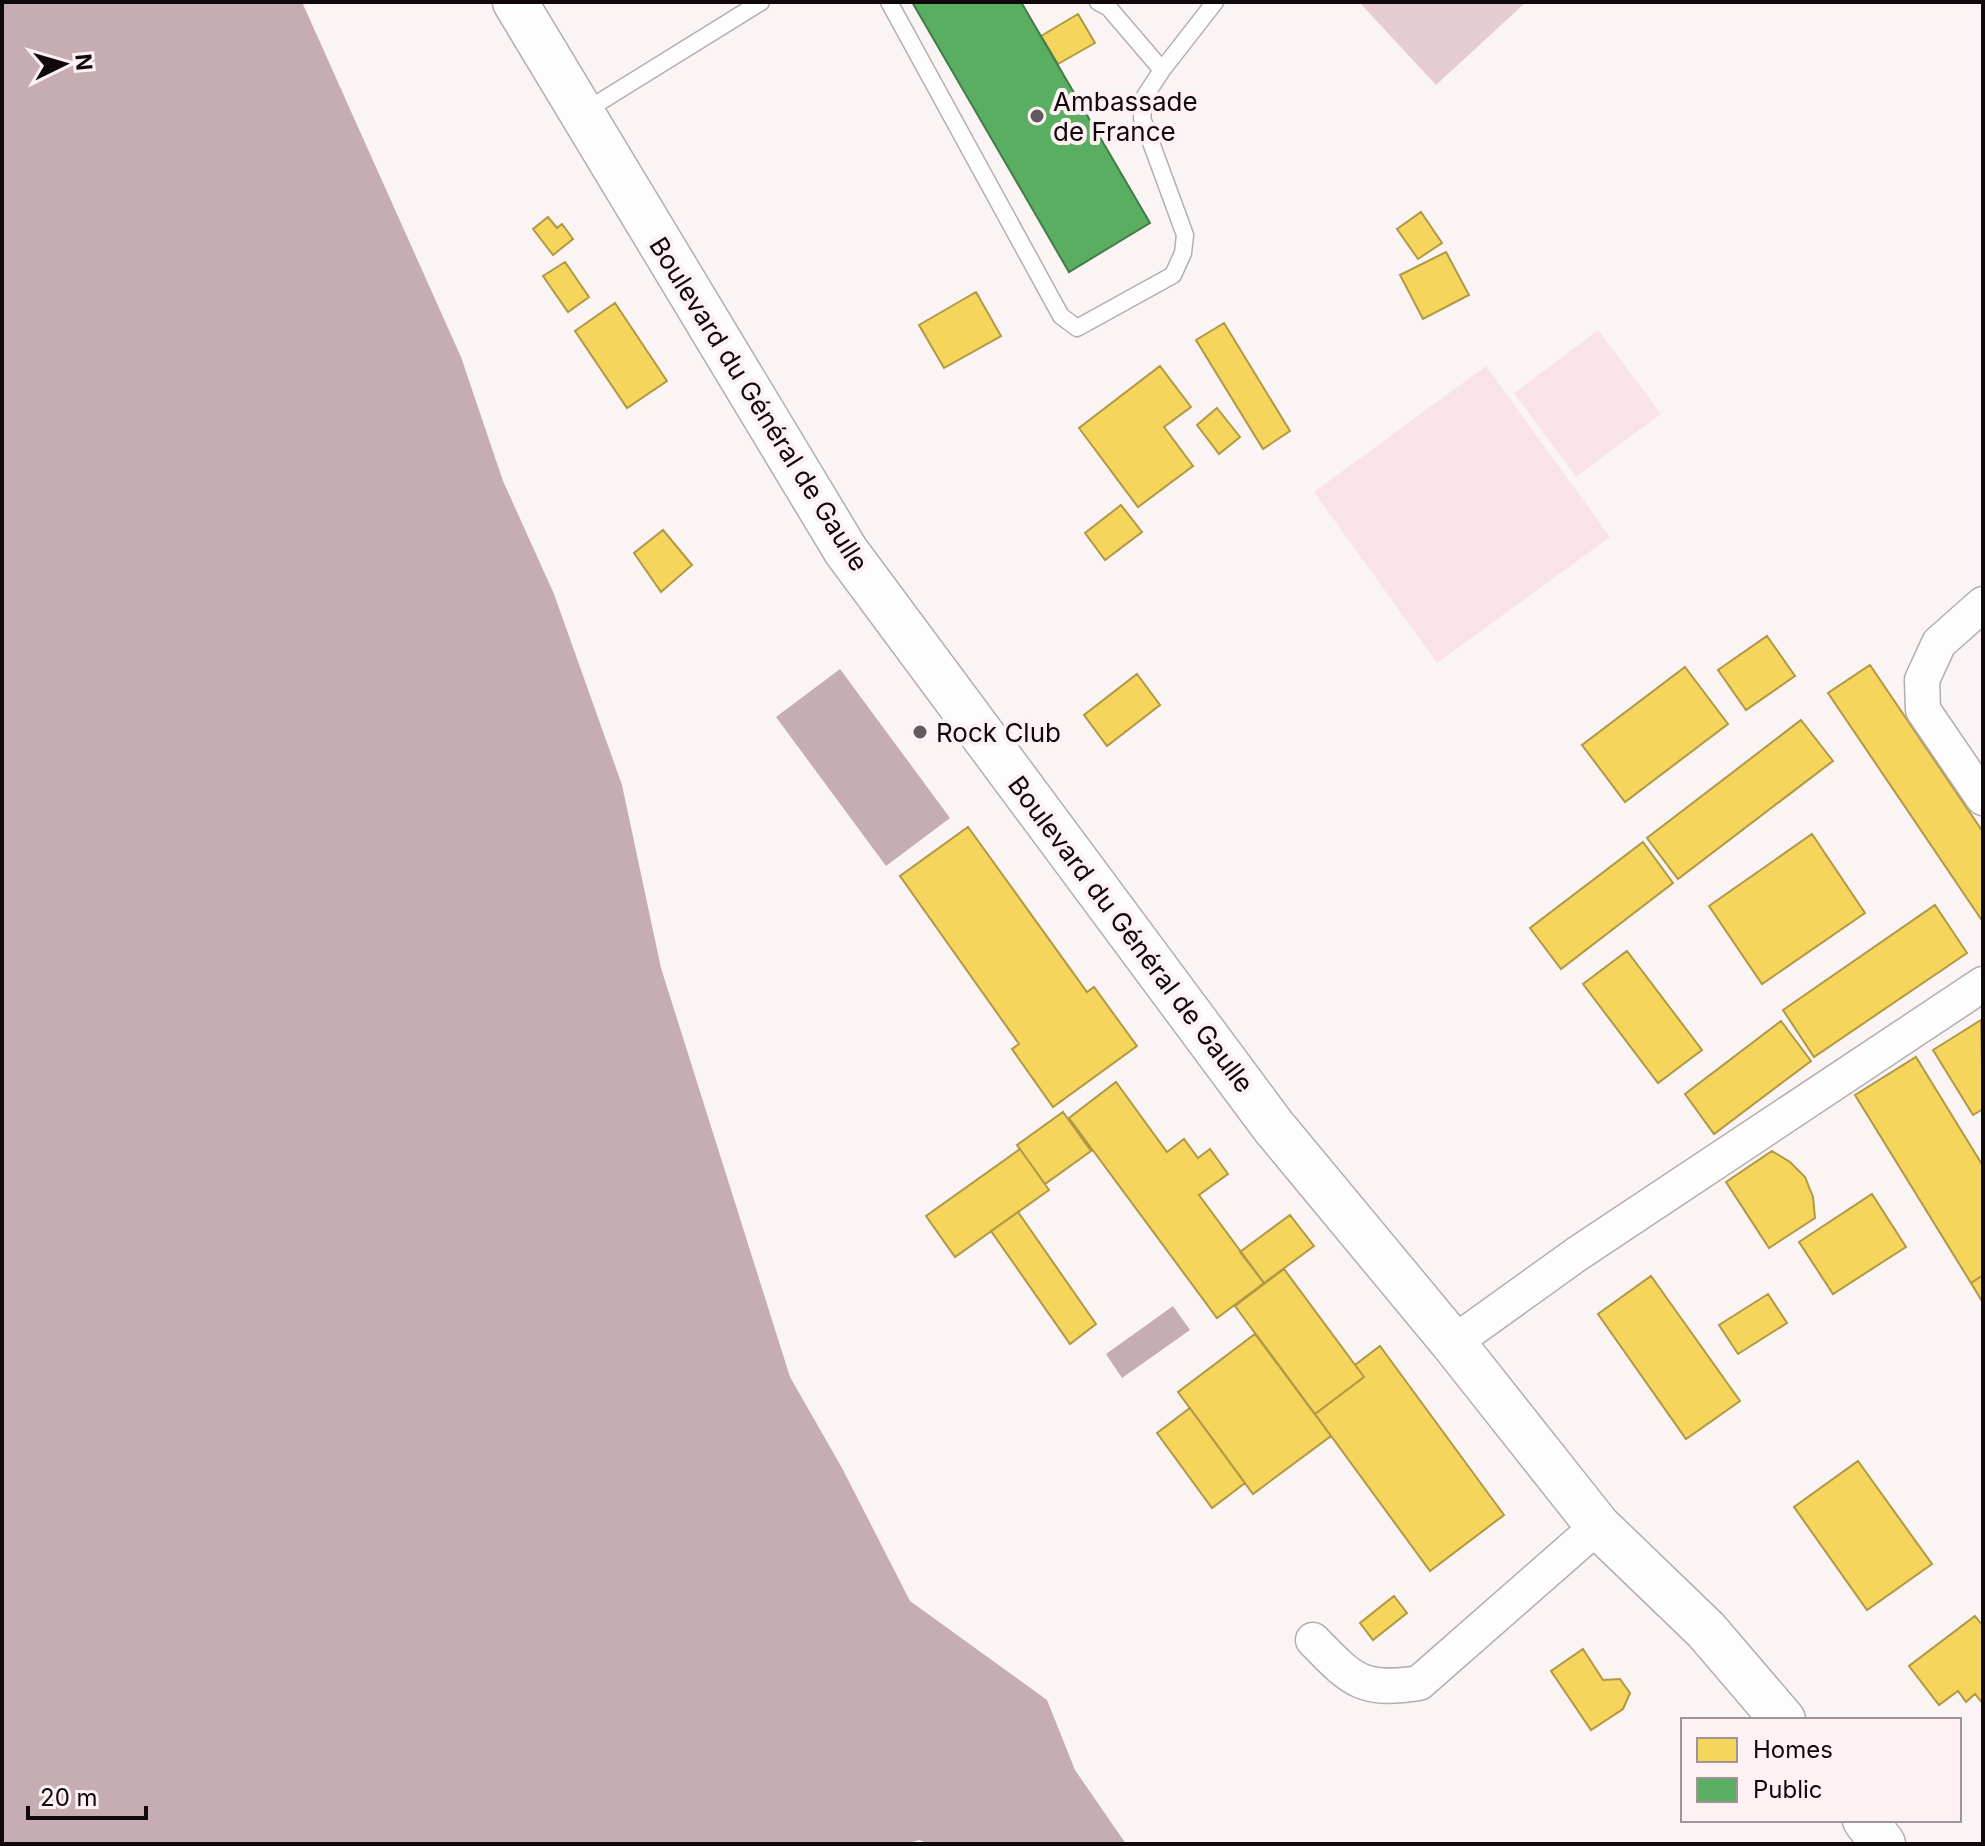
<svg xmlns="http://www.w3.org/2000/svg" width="1985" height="1846" viewBox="0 0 1985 1846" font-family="Inter,sans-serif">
	<rect width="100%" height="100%" fill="#fbf4f5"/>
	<path fill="#f9e3e8" d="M1598 330 1661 414 1576 477 1514 393Z
		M1486 366 1610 537 1437 663 1314 492Z"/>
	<path fill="#e4ccd2" d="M1359 2H1526L1436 85Z"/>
	<path fill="#c6acb3" d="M2 2H302L461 357 503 481 554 594 622 785 661 968 790 1377 842 1468 910 1601 1047 1700 1075 1770 1126 1844H929L919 1840 906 1844H2Z
		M840 669 950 818 886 866 776 717Z
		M1173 1306 1190 1330 1122 1378 1106 1354Z"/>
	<path fill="#f6d55c" stroke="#b19844" stroke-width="2" d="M1078 14 1095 43 1058 64 1041 36Z
		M1421 212 1442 243 1418 259 1397 229Z
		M548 217 557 228 562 224 573 239 553 255 533 229Z
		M1446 252 1469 295 1423 319 1400 275Z
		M565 262 589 297 568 312 543 276Z
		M976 292 1001 336 944 368 919 325Z
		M615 303 667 381 627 408 575 331Z
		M1224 323 1290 431 1263 449 1196 340Z
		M1160 366 1191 407 1164 427 1193 466 1138 507 1079 428Z
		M1217 408 1240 437 1219 454 1197 425Z
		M1121 505 1142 532 1105 560 1085 533Z
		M663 530 692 565 661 592 634 553Z
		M1767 636 1795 676 1746 710 1718 670Z
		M1870 665 1983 832V922L1828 693Z
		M1685 667 1728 724 1625 802 1582 745Z
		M1137 674 1160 705 1107 746 1084 715Z
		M1801 720 1833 761 1678 879 1647 838Z
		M968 827 1087 992 1094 987 1137 1046 1053 1107 1012 1049 1019 1044 900 876Z
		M1812 834 1865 913 1762 984 1709 906Z
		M1643 842 1673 883 1561 969 1530 928Z
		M1935 905 1967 953 1814 1057 1783 1010Z
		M1627 951 1702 1050 1658 1083 1583 984Z
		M1981 1020 1983 1109 1973 1115 1933 1050Z
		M1781 1021 1811 1061 1714 1134 1685 1094Z
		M1916 1057 1983 1166V1275L1971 1283 1855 1095Z
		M1116 1082 1167 1152 1184 1139 1198 1158 1210 1149 1228 1174 1199 1195 1264 1283 1217 1318 1069 1118Z
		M1063 1112 1091 1151 1045 1184 1017 1145Z
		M1020 1149 1049 1190 955 1257 926 1216Z
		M1772 1151 1790 1162 1805 1177 1813 1197 1815 1218 1769 1248 1726 1182Z
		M1872 1194 1906 1247 1833 1294 1799 1242Z
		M1018 1212 1096 1324 1070 1344 991 1231Z
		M1290 1215 1314 1246 1264 1283 1240 1252Z
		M1284 1269 1364 1377 1315 1414 1235 1306Z
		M1983 1275V1303L1971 1283Z
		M1651 1276 1740 1401 1686 1439 1598 1314Z
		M1768 1294 1787 1323 1738 1354 1719 1325Z
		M1255 1334 1331 1436 1253 1494 1178 1392Z
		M1380 1346 1504 1515 1430 1571 1315 1414 1364 1377 1355 1365Z
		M1190 1408 1245 1483 1212 1508 1157 1433Z
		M1858 1461 1932 1564 1867 1610 1794 1507Z
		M1394 1596 1407 1613 1373 1640 1360 1623Z
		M1975 1616 1983 1626V1704L1975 1694 1966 1702 1958 1691 1939 1705 1909 1666Z
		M1583 1649 1603 1680 1620 1679 1630 1693 1623 1709 1591 1730 1551 1671Z"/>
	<path fill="#5aae61" stroke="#447c47" stroke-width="2" d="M912 2H1021L1150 223 1069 272Z"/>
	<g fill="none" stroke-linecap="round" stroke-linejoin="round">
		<defs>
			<path id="service" d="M889 2 1061 316 1077 328 1173 275 1183 253 1185 235 1142 118 1145 96 1162 70
				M1098 2 1109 8 1162 70 1215 2
				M582 113 761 2"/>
			<path id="minor" d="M1983 604 1939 643 1922 680 1923 710 1983 798
				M1453 1343 1577 1254 1983 984
				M1313 1640C1352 1680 1361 1692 1419 1683L1598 1526"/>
			<path id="secondary" d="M515 2 846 551 1273 1126 1453 1343 1598 1526 1706 1630 1783 1720
				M1865 1820 1883 1844"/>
		</defs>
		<use href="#service" stroke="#b4aeaf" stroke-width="19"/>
		<use href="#minor" stroke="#b4aeaf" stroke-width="37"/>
		<use href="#secondary" stroke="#b4aeaf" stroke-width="47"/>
		<use href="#service" stroke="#fefdfe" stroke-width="16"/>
		<use href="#minor" stroke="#fefdfe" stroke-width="34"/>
		<use href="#secondary" stroke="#fefdfe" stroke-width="44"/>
	</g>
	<g fill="#625b5d" stroke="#fef1f4" stroke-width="3">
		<circle cx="1037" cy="116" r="8"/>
		<circle cx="920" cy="732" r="8"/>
	</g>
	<g text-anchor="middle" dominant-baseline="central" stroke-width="8" stroke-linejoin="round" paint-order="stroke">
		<g font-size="26" fill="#10090b" stroke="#fef1f4" text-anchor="start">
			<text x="1053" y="101">Ambassade<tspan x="1053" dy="30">de France</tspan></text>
			<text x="936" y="732">Rock Club</text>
		</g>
		<g font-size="26" fill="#10090b" stroke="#fef1f4">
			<text transform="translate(759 404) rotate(58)">Boulevard du Général de Gaulle</text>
			<text transform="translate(1131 934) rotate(53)">Boulevard du Général de Gaulle</text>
		</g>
	</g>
	<rect width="1985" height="1846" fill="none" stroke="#10090b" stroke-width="8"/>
	<rect x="1681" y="1718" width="280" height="104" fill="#fef1f4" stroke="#9f9497" stroke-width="2"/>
	<rect x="1697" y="1738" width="40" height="24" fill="#f6d55c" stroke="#9f9497" stroke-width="2"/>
	<text x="1753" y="1758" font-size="24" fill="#10090b">Homes</text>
	<rect x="1697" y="1778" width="40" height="24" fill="#5aae61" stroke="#9f9497" stroke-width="2"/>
	<text x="1753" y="1798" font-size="24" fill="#10090b">Public</text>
	<g transform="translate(64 64) rotate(85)" stroke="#fef1f4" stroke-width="6" paint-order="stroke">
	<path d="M0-6L14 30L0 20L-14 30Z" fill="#10090b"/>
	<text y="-12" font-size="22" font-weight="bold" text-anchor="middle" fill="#10090b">N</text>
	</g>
	<path d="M28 1806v12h118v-12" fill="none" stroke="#10090b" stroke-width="4"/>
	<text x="40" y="1806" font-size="24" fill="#10090b" stroke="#fef1f4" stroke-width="6" paint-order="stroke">20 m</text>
</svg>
